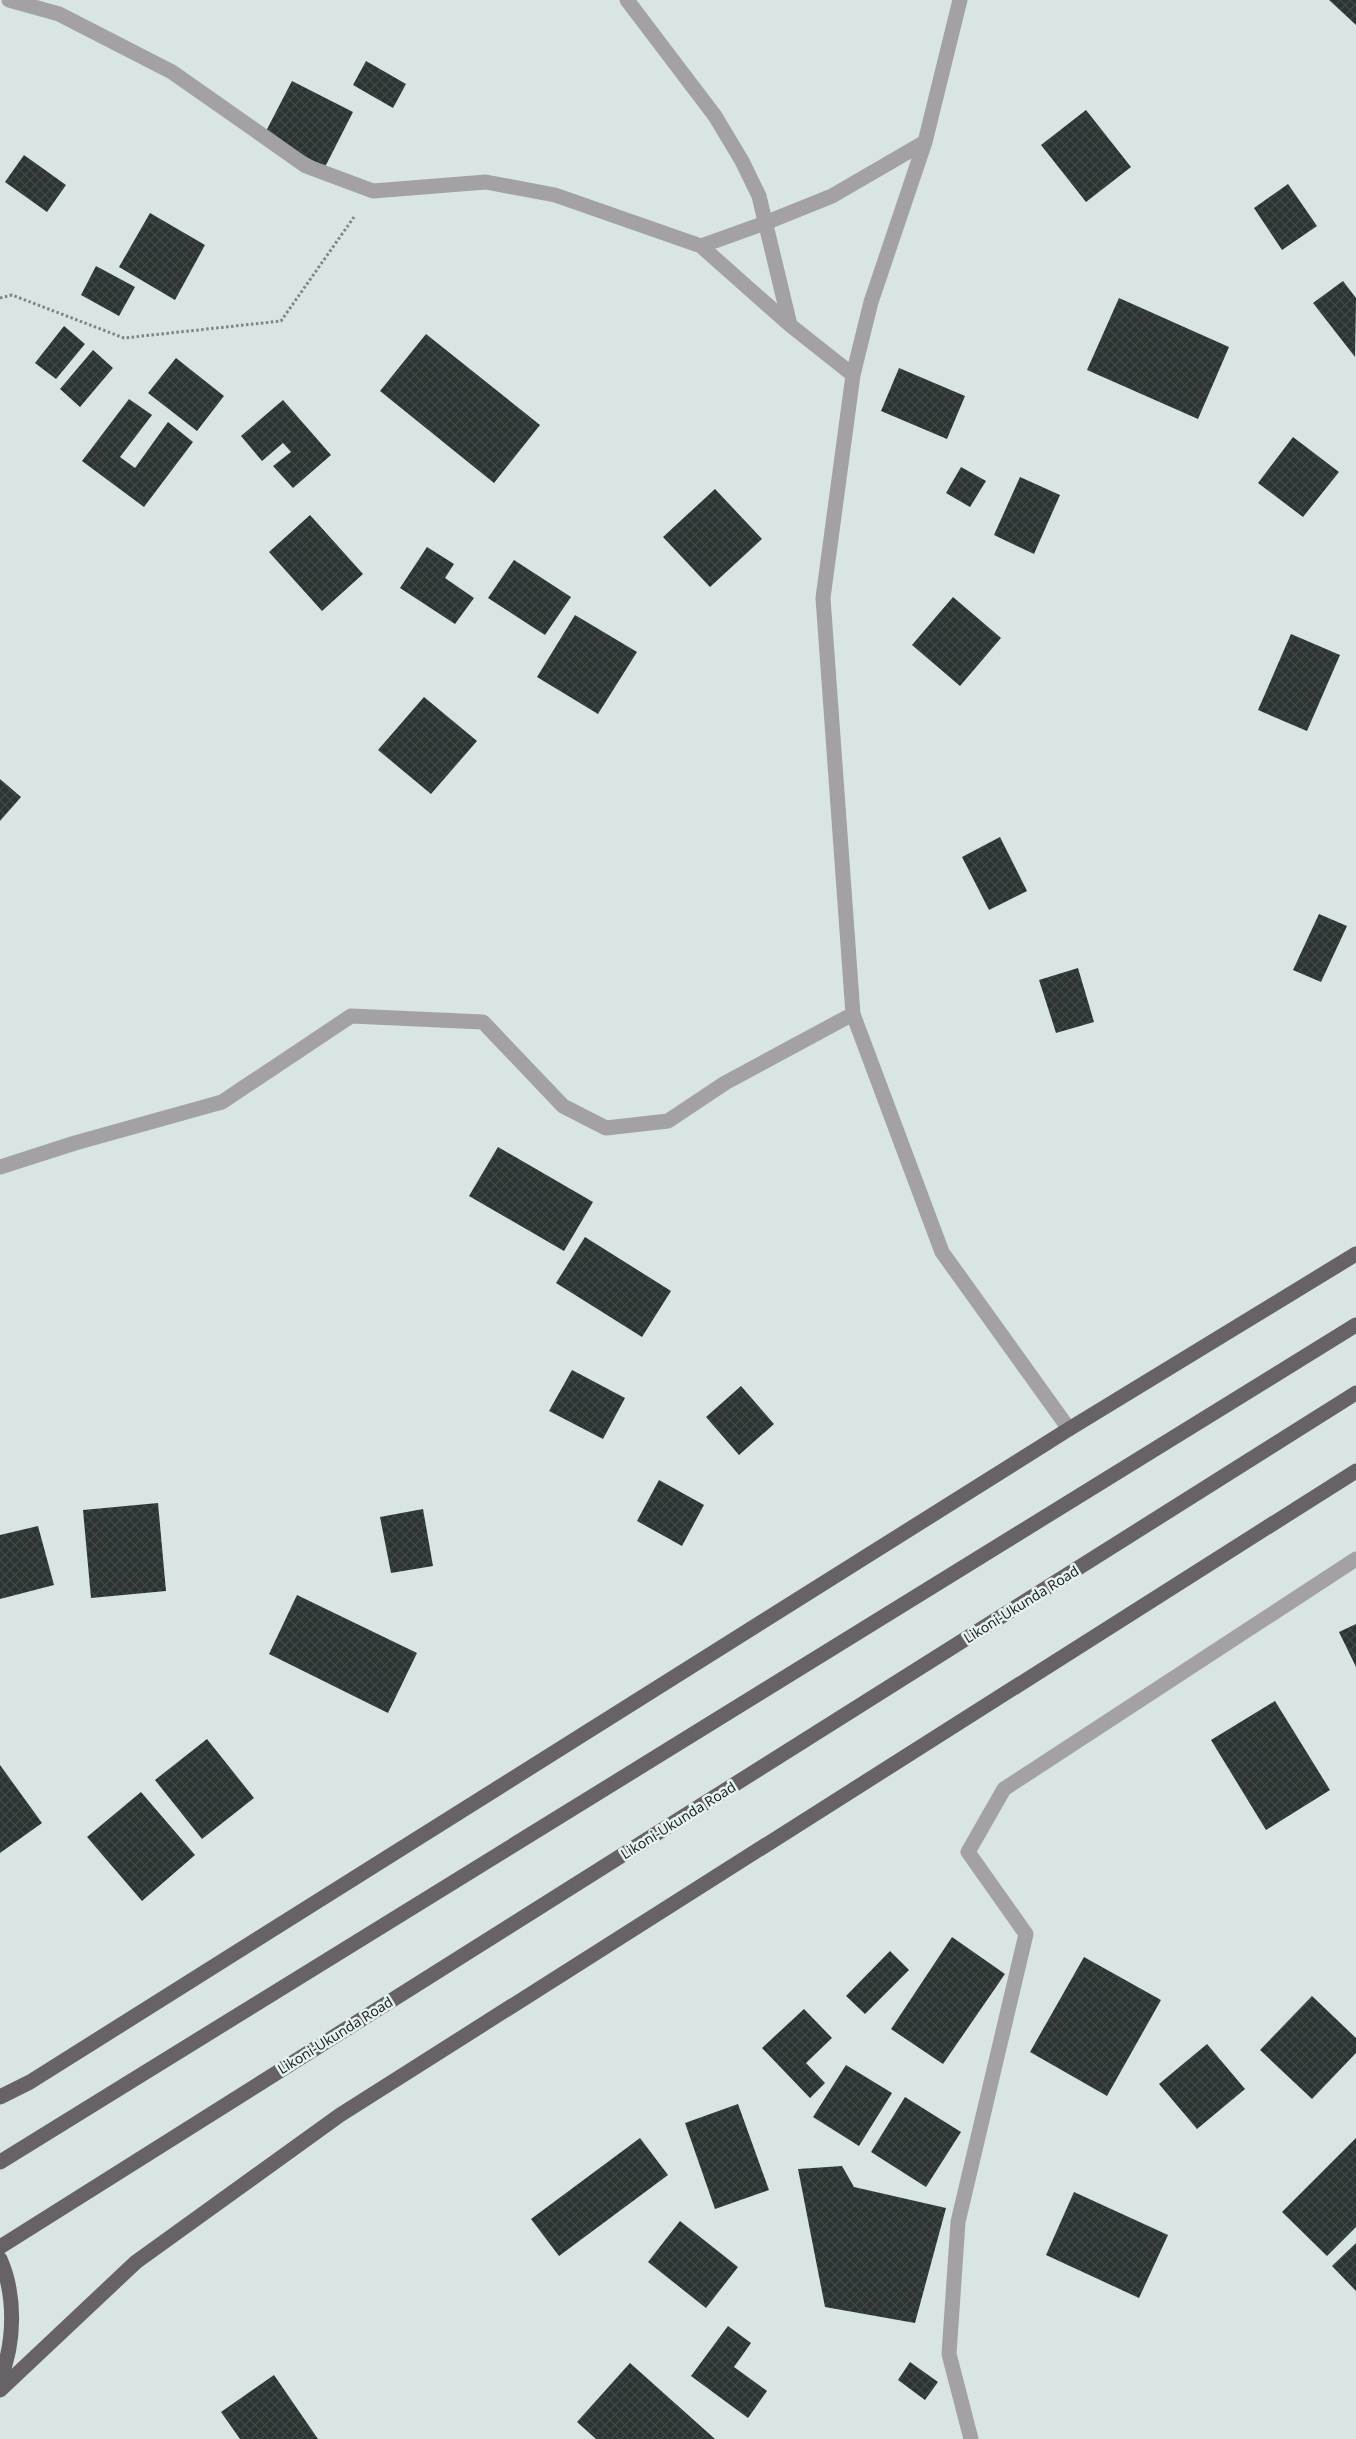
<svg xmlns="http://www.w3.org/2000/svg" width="1356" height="2439" viewBox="0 0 1356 2439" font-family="'Noto Sans',sans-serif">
	<defs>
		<pattern id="building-cross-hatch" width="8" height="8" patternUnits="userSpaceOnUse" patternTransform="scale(1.25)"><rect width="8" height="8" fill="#2b3432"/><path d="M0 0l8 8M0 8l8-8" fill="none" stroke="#414947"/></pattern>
	</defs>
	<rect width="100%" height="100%" fill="#d9e5e2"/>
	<path fill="url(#building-cross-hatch)" d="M1329 0H1356V25Z
		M366 61 406 84 393 108 353 85Z
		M292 81 353 112 325 167 264 135Z
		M1086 110 1131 167 1086 202 1041 145Z
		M24 155 66 185 47 212 5 182Z
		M1288 184 1317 226 1282 250 1254 208Z
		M150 213 205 245 175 300 119 267Z
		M96 266 135 287 119 316 81 295Z
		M1343 281 1356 298 1355 357 1313 303Z
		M1119 298 1229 347 1198 419 1087 370Z
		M64 326 85 344 56 379 35 363Z
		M426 334 540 425 494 483 380 391Z
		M93 350 113 368 80 407 60 389Z
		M176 358 224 396 197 431 148 393Z
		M899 368 965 396 947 439 881 411Z
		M129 399 152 415 120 457 135 468 168 422 193 442 144 507 82 461Z
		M283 400 331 455 293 488 273 466 291 452 283 443 262 461 241 436Z
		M1293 437 1339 472 1303 517 1258 483Z
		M961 467 986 481 970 507 946 493Z
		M1020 477 1060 495 1034 554 994 535Z
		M715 489 762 539 710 587 663 537Z
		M310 515 363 574 322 611 269 552Z
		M427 547 454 564 445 578 474 598 455 624 400 588Z
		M514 560 571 597 545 635 488 598Z
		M953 597 1001 638 960 686 912 645Z
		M575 615 637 652 598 714 537 677Z
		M1291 634 1340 655 1307 731 1258 710Z
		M424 697 477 741 431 794 378 750Z
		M0 779 21 797 0 821Z
		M1000 837 1027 891 989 910 962 857Z
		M1319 914 1347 926 1321 982 1293 970Z
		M1078 968 1094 1022 1056 1033 1039 980Z
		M498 1147 593 1202 564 1251 469 1196Z
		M585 1237 671 1291 642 1337 556 1283Z
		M572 1370 625 1398 603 1439 549 1411Z
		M741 1386 774 1424 739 1455 706 1417Z
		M659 1480 704 1505 682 1546 637 1521Z
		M158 1503 166 1591 91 1598 83 1510Z
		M423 1509 433 1566 391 1573 380 1517Z
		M38 1526 54 1585 0 1599V1535Z
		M297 1595 417 1653 388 1713 269 1654Z
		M1356 1624V1667L1339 1632Z
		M1275 1701 1330 1790 1266 1830 1211 1740Z
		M207 1739 254 1798 202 1839 155 1780Z
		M0 1765 42 1823 0 1853Z
		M141 1792 195 1855 142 1901 87 1837Z
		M952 1937 1005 1974 943 2064 891 2029Z
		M890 1951 909 1970 865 2014 846 1996Z
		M1084 1957 1161 2000 1107 2096 1030 2052Z
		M1312 1996 1356 2038V2053L1312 2099 1260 2050Z
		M804 2009 832 2038 806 2063 825 2083 810 2098 762 2048Z
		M1207 2044 1245 2089 1197 2129 1159 2084Z
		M846 2065 892 2093 859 2146 813 2117Z
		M905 2097 961 2132 926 2187 871 2152Z
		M738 2104 769 2190 715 2209 685 2123Z
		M640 2138 668 2175 559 2256 531 2219Z
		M1356 2138V2227L1327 2256 1282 2212Z
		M842 2166 854 2187 946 2208 915 2323 825 2307 798 2169Z
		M1074 2192 1168 2235 1139 2298 1046 2255Z
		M680 2221 738 2267 706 2308 648 2262Z
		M1356 2243V2291L1332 2266Z
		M728 2326 751 2343 734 2367 767 2391 748 2418 691 2376Z
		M910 2362 938 2382 925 2400 898 2380Z
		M630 2363 715 2439H596L577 2422Z
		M274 2375 318 2439H240L221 2412Z"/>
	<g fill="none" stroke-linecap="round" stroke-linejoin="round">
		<path stroke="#7e8684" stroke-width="3" stroke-dasharray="2.5 2.5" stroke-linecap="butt" d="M0 298 12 295 124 338 281 321 354 217"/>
		<path stroke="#a4a1a4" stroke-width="15" d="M9 0 59 14 172 72 306 166 373 191 486 182 555 195 701 246 790 325 853 375
			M627 0 715 116 742 161 759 196 790 325
			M960 0 925 142 871 302 853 375 823 598 853 1014 942 1252 1069 1429
			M701 246 765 223 832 196 925 142
			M0 1167 75 1143 222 1102 351 1016 483 1022 563 1106 606 1128 668 1121 725 1083 853 1014
			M971 2439 949 2354 958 2222 1026 1934 968 1852 1004 1789 1356 1559"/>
		<path stroke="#676268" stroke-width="15" d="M0 2097 30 2082 1069 1429 1356 1254
			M0 2162 1356 1325
			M0 2247 1356 1393
			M0 2259C16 2295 15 2343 0 2379
			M0 2390 136 2262 340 2115 1356 1471"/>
	</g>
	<g text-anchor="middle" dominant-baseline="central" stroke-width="5" stroke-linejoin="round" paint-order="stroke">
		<g font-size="14" fill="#212524" stroke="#e6f2f0">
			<text transform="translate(1021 1604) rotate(-32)">Likoni-Ukunda Road</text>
			<text transform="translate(678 1820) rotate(-32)">Likoni-Ukunda Road</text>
			<text transform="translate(335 2035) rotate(-32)">Likoni-Ukunda Road</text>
		</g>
	</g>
</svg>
